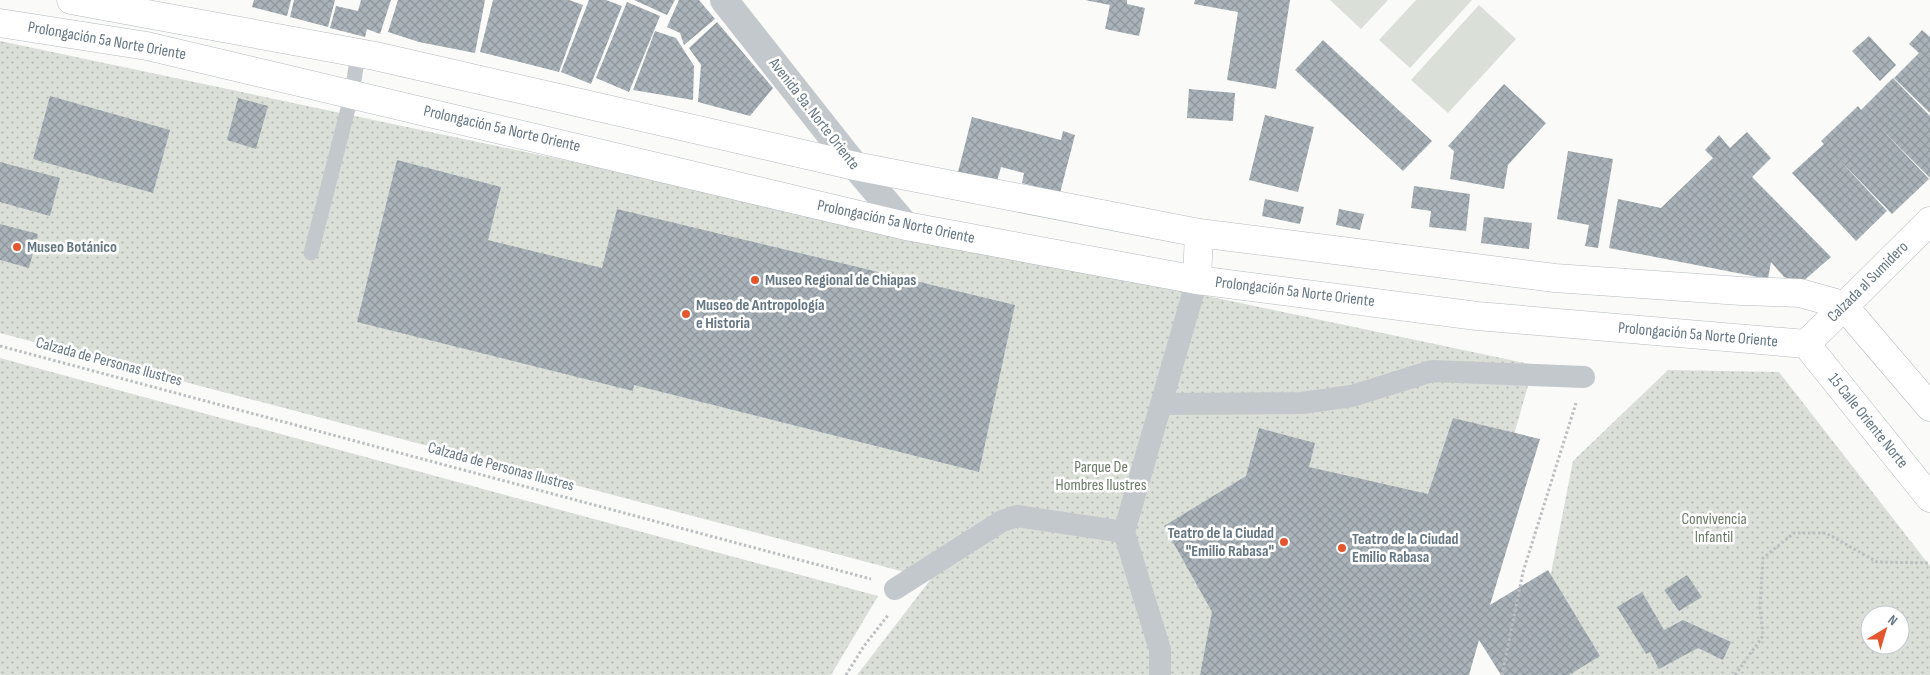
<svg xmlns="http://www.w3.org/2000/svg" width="1930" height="675" viewBox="0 0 1930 675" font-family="'Sofia Sans Condensed',sans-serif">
	<defs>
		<pattern id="park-dots" width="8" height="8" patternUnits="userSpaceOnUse" patternTransform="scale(1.25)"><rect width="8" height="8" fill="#dadfd7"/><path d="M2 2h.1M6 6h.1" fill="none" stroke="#b4b9b4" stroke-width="1.8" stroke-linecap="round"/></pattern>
		<pattern id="building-cross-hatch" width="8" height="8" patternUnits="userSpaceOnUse" patternTransform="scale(1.25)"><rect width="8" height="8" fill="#aab3b9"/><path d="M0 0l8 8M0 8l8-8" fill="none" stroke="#8e969c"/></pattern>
	</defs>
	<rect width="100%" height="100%" fill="#fafaf8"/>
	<path fill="#dadfd7" d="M1330 0H1388L1361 29Z
		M1416 0H1472L1410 68 1379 40Z
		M1479 5 1516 39 1448 113 1411 80Z"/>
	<path fill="url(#park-dots)" fill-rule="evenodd" d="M0 41 1534 365 1445 675H857L931 579 0 333Z
		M0 358 878 596 831 675H0Z
		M1668 370 1779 372 1930 566V675H1531L1573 461ZM1870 615H1900V645H1870Z"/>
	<path fill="url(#building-cross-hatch)" d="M254 0H291L287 16 252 7Z
		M294 0H335L328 27 290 17Z
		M361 0H391L380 34 367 29 365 37 330 28 336 6 358 11Z
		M398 0H485L475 53 419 42 388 32Z
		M493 0H569L583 5 559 72 480 52Z
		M589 0H606L622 6 591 84 561 72Z
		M634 0H675L667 15Z
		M679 0H699L715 19 684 45 680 33 667 27Z
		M1085 0H1127V4L1145 8 1139 36 1105 29 1110 5Z
		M1195 0H1290L1276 89 1227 80 1238 12 1194 4Z
		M627 2 660 16 629 92 596 78Z
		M717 22 773 88 750 116 698 102 701 65 689 48Z
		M1922 30 1930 37V113L1894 78 1919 53 1909 44Z
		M655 31 676 38 694 66 693 100 633 90Z
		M1869 36 1896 65 1880 81 1852 51Z
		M1323 40 1432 141 1403 171 1295 70Z
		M1893 78 1930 116V178L1881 129 1929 179 1892 214 1835 155 1887 211 1856 241 1792 173 1824 144 1821 141 1858 106 1861 110Z
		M1504 84 1546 123 1508 165 1504 189 1450 179 1454 151 1448 146Z
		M1189 89 1235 93 1233 121 1187 118Z
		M50 96 170 130 153 193 33 159Z
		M238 98 268 106 256 149 227 140Z
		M1265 115 1314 127 1298 192 1249 180Z
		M972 117 1061 140 1063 131 1075 135 1060 193 1022 183 1024 173 1001 167 997 181 958 172Z
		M1747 132 1771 158 1752 177 1831 257 1801 283 1784 277 1771 262 1768 279 1609 248 1618 199 1661 208 1713 158 1705 150 1719 135 1730 148Z
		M1568 151 1613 159 1598 248 1585 246 1589 225 1557 219Z
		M397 160 501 187 488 240 602 268 617 209 1015 305 979 472 634 385 633 391 357 322Z
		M0 162 60 178 50 216 0 202Z
		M1414 186 1470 194 1466 231 1429 227 1431 211 1411 208Z
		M1265 199 1304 207 1300 224 1262 216Z
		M1339 209 1364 214 1360 230 1336 225Z
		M1484 217 1532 223 1529 249 1481 243Z
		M0 224 38 234 29 268 0 260Z
		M1453 418 1540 439 1490 605 1548 570 1600 656 1569 675H1501L1479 640 1469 675H1200L1212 612 1164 526 1246 476 1259 428 1315 443 1309 467 1428 494Z
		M1687 575 1702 597 1679 611 1664 590Z
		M1642 592 1664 630 1683 620 1731 642 1723 660 1698 648 1659 669 1650 652 1646 654 1617 607Z"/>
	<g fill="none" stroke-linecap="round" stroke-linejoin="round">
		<defs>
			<path id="secondary" d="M71 0 375 56 855 166 1199 233 1555 278 1741 291 1800 293 1843 305 1930 407
				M0 23 147 46 906 226 1197 280 1477 316 1806 344
				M1197 280 1199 233
				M1806 344 1930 498
				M1806 344 1930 221"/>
		</defs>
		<use href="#secondary" stroke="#b3babf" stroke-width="29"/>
		<path stroke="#bbbfc2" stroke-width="3" stroke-dasharray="2.5 2.5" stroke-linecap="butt" d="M0 346 871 579
			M846 675 864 646 889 614
			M1502 675 1523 572 1576 403
			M1735 675 1763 636 1760 607 1763 558 1794 533H1826L1877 562 1930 563"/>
		<path stroke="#c3c8cc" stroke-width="15" d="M311 253 352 93 358 54"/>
		<path stroke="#c3c8cc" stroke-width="22" d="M1161 404 1302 403 1352 396 1432 371 1584 377
			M1124 532 1160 650V675
			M895 589 1002 521 1017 516 1124 532 1197 280"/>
		<path stroke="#c3c8cc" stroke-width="28" d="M724 0 855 166 906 226"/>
		<use href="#secondary" stroke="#fff" stroke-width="28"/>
	</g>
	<g fill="#e4572e" stroke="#fff" stroke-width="2">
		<circle cx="17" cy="247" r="5"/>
		<circle cx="755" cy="280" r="5"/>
		<circle cx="686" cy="314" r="5"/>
		<circle cx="1284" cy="542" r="5"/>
		<circle cx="1342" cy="548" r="5"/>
	</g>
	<g text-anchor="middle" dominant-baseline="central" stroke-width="5" stroke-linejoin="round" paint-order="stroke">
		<g font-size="16" fill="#657683" stroke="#fff">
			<text transform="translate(107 41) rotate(10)">Prolongación 5a Norte Oriente</text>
			<text transform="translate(814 114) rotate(52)">Avenida 9a. Norte Oriente</text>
			<text transform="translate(502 129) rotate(13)">Prolongación 5a Norte Oriente</text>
			<text transform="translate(896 222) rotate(12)">Prolongación 5a Norte Oriente</text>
			<text transform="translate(1868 282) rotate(-45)">Calzada al Sumidero</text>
			<text transform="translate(1295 292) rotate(7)">Prolongación 5a Norte Oriente</text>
			<text transform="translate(1698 335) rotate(5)">Prolongación 5a Norte Oriente</text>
			<text transform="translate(109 362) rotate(15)">Calzada de Personas Ilustres</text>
			<text transform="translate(1868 421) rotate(51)">15 Calle Oriente Norte</text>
			<text transform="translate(501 467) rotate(15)">Calzada de Personas Ilustres</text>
		</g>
		<g font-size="16" font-weight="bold" fill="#657683" stroke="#fff" text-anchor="start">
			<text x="27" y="247">Museo Botánico</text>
			<text x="765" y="280">Museo Regional de Chiapas</text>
			<text x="696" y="305">Museo de Antropología<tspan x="696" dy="18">e Historia</tspan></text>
			<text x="1274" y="533" text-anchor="end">Teatro de la Ciudad<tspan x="1274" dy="18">"Emilio Rabasa"</tspan></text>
			<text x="1352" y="539">Teatro de la Ciudad<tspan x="1352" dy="18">Emilio Rabasa</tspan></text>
		</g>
		<g font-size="16" fill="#687a64" stroke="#fff">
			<text x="1101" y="467">Parque De<tspan x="1101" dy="18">Hombres Ilustres</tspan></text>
			<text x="1714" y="519">Convivencia<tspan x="1714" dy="18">Infantil</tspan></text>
		</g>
	</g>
	<g transform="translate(1885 630) rotate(38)"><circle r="24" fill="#ffffff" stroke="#c1c8cd"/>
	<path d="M0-4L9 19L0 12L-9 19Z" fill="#e4572e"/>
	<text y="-8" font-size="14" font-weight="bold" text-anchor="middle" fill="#657683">N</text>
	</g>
</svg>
